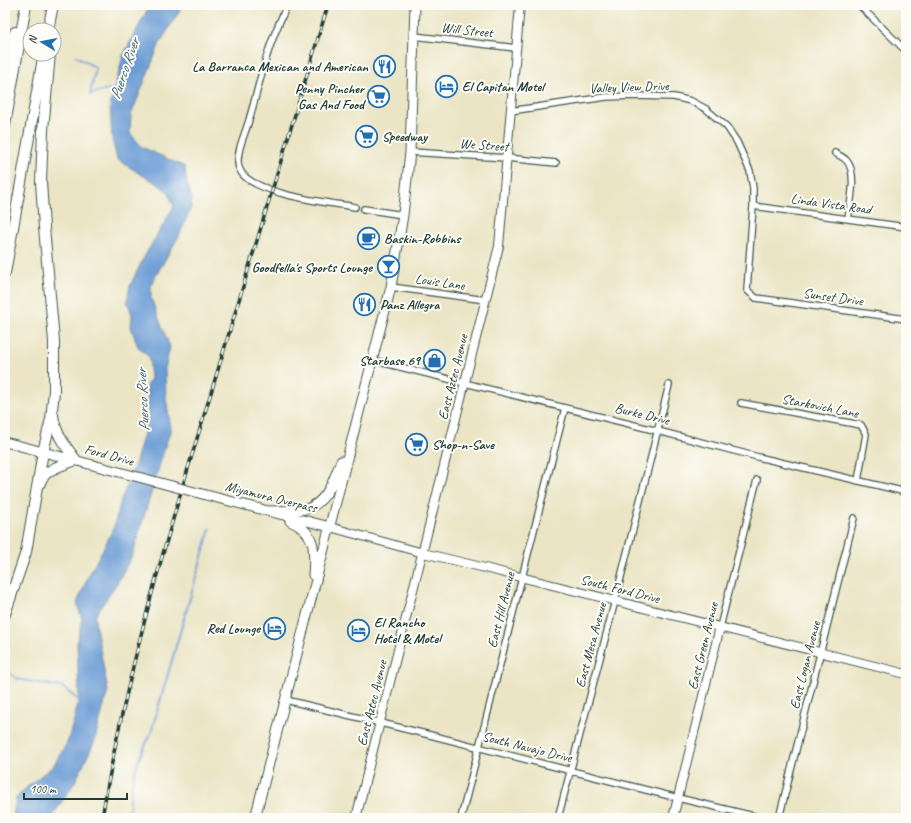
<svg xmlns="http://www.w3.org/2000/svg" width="911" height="823" viewBox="0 0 911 823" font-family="Caveat,sans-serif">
	<rect width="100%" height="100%" fill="#fdfcf7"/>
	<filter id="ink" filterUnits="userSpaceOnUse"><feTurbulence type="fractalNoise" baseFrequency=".025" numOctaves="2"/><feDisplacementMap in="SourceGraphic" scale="8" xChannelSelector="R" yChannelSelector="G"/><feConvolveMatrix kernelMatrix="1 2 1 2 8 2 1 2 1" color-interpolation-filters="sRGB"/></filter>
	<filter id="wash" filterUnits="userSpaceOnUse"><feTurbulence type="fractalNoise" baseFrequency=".012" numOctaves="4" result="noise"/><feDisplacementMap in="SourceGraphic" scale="16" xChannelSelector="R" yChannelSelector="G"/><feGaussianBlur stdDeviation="0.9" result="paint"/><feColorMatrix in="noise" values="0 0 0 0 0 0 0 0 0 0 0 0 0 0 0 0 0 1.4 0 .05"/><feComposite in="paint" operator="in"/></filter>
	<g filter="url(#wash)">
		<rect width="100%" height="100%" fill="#ebe5c5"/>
		<path fill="#6d9dd6" stroke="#466d85" d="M150 5H183L160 43 131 115 130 133 142 147 185 167 186 179 192 199 191 208 179 236 151 284V298L170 347 165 369 166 398 171 428 132 556 117 583 95 616 96 627 108 691 94 743 75 782 51 818H13L16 798 28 786 53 766 67 743 73 723 79 700 77 641 82 619 77 603 87 579 113 530 121 500 135 465 148 418 147 384 151 379 149 357 138 347 131 327 132 314 127 301 130 286 143 259 174 206 168 192 158 184 140 174 117 159 112 139 110 106 123 56Z"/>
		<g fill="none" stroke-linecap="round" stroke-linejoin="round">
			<path stroke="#6d9dd6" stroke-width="2" d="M76 56 96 68 90 94 105 90 116 89
				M7 671 17 679 62 687 81 702
				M131 818C126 791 137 760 150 736L210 529"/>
		</g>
	</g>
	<g filter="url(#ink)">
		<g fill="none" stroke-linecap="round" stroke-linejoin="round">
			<defs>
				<path id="street" d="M287 5C282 17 276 29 272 41 262 67 257 94 249 120 246 131 241 141 239 152 238 157 237 165 240 170 250 194 331 203 355 207
					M859 5 906 51
					M414 36 516 48
					M510 111 606 97 635 96 674 97 691 101 706 109 727 127 737 142 750 171 753 188V206L747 290 756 298 906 319
					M410 152 507 158 556 163
					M835 153C838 155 843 157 846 160 858 172 850 203 848 219
					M753 206 906 227
					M364 209 403 215
					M391 287 486 300
					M372 360 658 431 758 457 906 492
					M741 403 861 425 866 434 858 481
					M720 627 757 480
					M286 700 430 735 678 798 762 818
					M461 818 565 408
					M558 818 615 601 669 385
					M779 818 854 518"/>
				<path id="secondary" d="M330 527 423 553 473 565 906 674
					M356 818 499 246 520 5
					M673 818 720 627"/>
				<path id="primary" d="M5 442 89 464
					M206 495 330 527
					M268 511C280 511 294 511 306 509 327 503 334 479 341 461
					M290 521C316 532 315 549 313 575
					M255 818 391 287 403 215 410 152 415 5"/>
				<path id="highway" d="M48 30 53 5
					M5 70 15 32
					M5 125 26 5
					M5 273 43 58
					M40 483C44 469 63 465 76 460 65 446 55 433 53 415
					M5 614 26 552 43 452 51 419 54 391V341L44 227 41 182 43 130 50 54"/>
			</defs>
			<use href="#street" stroke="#3e564a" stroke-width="8"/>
			<use href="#secondary" stroke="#3e564a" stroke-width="10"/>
			<use href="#primary" stroke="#3e564a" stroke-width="11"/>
			<use href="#highway" stroke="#3e564a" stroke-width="12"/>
			<use href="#street" stroke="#fff" stroke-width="5.5"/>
			<use href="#secondary" stroke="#fff" stroke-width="8"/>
			<use href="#primary" stroke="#fff" stroke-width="9"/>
			<use href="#highway" stroke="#fff" stroke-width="10"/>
			<defs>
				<path id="rail" d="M102 818C126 670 170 526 214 383 252 257 290 131 328 5"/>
			</defs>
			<use href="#rail" stroke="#1f3d34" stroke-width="3.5"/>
			<use href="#rail" stroke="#fdfcf7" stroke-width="2" stroke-dasharray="6" stroke-linecap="butt"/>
			<defs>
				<path id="primary-bridge" d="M89 464 206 495"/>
			</defs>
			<use href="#primary-bridge" stroke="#3e564a" stroke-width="11" stroke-linecap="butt"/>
			<use href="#primary-bridge" stroke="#fff" stroke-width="9"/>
		</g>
	</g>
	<defs>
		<symbol id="restaurant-ring" viewBox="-11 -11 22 22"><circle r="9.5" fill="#fdfcf7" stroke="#1f6fb2" stroke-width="1.5"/><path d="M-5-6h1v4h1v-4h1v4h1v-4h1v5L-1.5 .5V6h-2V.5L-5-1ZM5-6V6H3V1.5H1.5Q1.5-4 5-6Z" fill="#1f6fb2"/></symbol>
		<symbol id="hotel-ring" viewBox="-11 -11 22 22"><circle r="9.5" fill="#fdfcf7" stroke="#1f6fb2" stroke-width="1.5"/><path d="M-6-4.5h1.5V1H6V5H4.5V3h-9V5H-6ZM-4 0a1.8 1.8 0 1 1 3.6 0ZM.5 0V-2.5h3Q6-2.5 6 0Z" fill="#1f6fb2"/></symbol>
		<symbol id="supermarket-ring" viewBox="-11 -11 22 22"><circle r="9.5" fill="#fdfcf7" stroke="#1f6fb2" stroke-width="1.5"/><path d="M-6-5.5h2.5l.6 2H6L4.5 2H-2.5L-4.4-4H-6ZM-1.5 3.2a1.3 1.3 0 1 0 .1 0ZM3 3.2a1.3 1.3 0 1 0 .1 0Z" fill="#1f6fb2"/></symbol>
		<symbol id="cafe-ring" viewBox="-11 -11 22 22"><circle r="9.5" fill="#fdfcf7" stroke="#1f6fb2" stroke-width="1.5"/><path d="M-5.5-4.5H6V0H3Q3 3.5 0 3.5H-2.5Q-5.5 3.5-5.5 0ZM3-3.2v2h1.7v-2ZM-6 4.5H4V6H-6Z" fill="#1f6fb2"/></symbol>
		<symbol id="bar-ring" viewBox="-11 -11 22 22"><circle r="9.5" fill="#fdfcf7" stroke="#1f6fb2" stroke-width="1.5"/><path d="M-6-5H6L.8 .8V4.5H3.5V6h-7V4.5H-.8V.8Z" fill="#1f6fb2"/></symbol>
		<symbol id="shop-ring" viewBox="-11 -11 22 22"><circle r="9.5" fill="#fdfcf7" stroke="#1f6fb2" stroke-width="1.5"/><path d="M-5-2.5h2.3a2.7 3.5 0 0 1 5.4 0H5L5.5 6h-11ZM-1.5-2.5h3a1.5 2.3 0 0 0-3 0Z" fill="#1f6fb2"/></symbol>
	</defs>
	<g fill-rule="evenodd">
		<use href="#restaurant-ring" x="372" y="54" width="25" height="25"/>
		<use href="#hotel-ring" x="434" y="74" width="25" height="25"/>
		<use href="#supermarket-ring" x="366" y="84" width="25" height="25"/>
		<use href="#supermarket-ring" x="354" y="124" width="25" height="25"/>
		<use href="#cafe-ring" x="356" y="226" width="25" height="25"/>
		<use href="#bar-ring" x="376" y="254" width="25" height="25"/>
		<use href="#restaurant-ring" x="352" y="292" width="25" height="25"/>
		<use href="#shop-ring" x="422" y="348" width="25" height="25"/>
		<use href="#supermarket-ring" x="404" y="432" width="25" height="25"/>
		<use href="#hotel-ring" x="262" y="616" width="25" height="25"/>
		<use href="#hotel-ring" x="346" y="618" width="25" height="25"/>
	</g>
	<g text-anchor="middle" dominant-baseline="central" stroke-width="4" stroke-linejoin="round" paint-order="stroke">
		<g font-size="14" fill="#1f3d34" stroke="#fdfcf7">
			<text transform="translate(467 30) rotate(6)">Will Street</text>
			<text transform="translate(629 87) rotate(-2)">Valley View Drive</text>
			<text transform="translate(484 145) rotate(4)">We Street</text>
			<text transform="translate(831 204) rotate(8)">Linda Vista Road</text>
			<text transform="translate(440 282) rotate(8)">Louis Lane</text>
			<text transform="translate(833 297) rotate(8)">Sunset Drive</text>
			<text transform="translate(453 377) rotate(-76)">East Aztec Avenue</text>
			<text transform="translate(820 406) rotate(11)">Starkovich Lane</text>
			<text transform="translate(642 414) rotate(14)">Burke Drive</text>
			<text transform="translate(109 455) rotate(15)">Ford Drive</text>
			<text transform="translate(271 497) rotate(14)">Miyamura Overpass</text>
			<text transform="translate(620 589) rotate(14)">South Ford Drive</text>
			<text transform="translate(501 610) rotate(-76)">East Hill Avenue</text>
			<text transform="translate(591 645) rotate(-75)">East Mesa Avenue</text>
			<text transform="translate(703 646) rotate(-76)">East Green Avenue</text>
			<text transform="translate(805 665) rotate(-76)">East Logan Avenue</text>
			<text transform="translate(372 703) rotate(-76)">East Aztec Avenue</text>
			<text transform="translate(527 747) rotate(14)">South Navajo Drive</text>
		</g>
		<g font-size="14" font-weight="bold" fill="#1f3d34" stroke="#fdfcf7" text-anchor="start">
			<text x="368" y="66" text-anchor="end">La Barranca Mexican and American</text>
			<text x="462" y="86">El Capitan Motel</text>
			<text x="364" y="88" text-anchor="end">Penny Pincher<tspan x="364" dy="16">Gas And Food</tspan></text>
			<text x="382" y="136">Speedway</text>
			<text x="384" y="238">Baskin-Robbins</text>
			<text x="372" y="267" text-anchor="end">Goodfella's Sports Lounge</text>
			<text x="380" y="304">Panz Allegra</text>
			<text x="420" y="360" text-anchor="end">Starbase 69</text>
			<text x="432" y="444">Shop-n-Save</text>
			<text x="374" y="622">El Rancho<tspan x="374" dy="16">Hotel &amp; Motel</tspan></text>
			<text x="260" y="628" text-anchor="end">Red Lounge</text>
		</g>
		<g font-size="15" font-style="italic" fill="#3a5f6d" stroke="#fdfcf7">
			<text transform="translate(125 69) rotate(-71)">Puerco River</text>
			<text transform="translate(143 400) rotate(-93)">Puerco River</text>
		</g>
	</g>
	<rect width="911" height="823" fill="none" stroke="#fdfcf7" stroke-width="20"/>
	<g transform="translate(42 42) rotate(280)"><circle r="19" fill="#fdfcf7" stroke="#a4b0a9"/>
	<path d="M0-3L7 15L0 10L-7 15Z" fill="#1f6fb2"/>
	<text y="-6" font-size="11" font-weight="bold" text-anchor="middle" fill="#1f3d34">N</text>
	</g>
	<path d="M24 793v6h103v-6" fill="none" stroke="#1f3d34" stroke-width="2"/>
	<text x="30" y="793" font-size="12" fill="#1f3d34" stroke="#fdfcf7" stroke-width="3" paint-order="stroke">100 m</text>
</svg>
